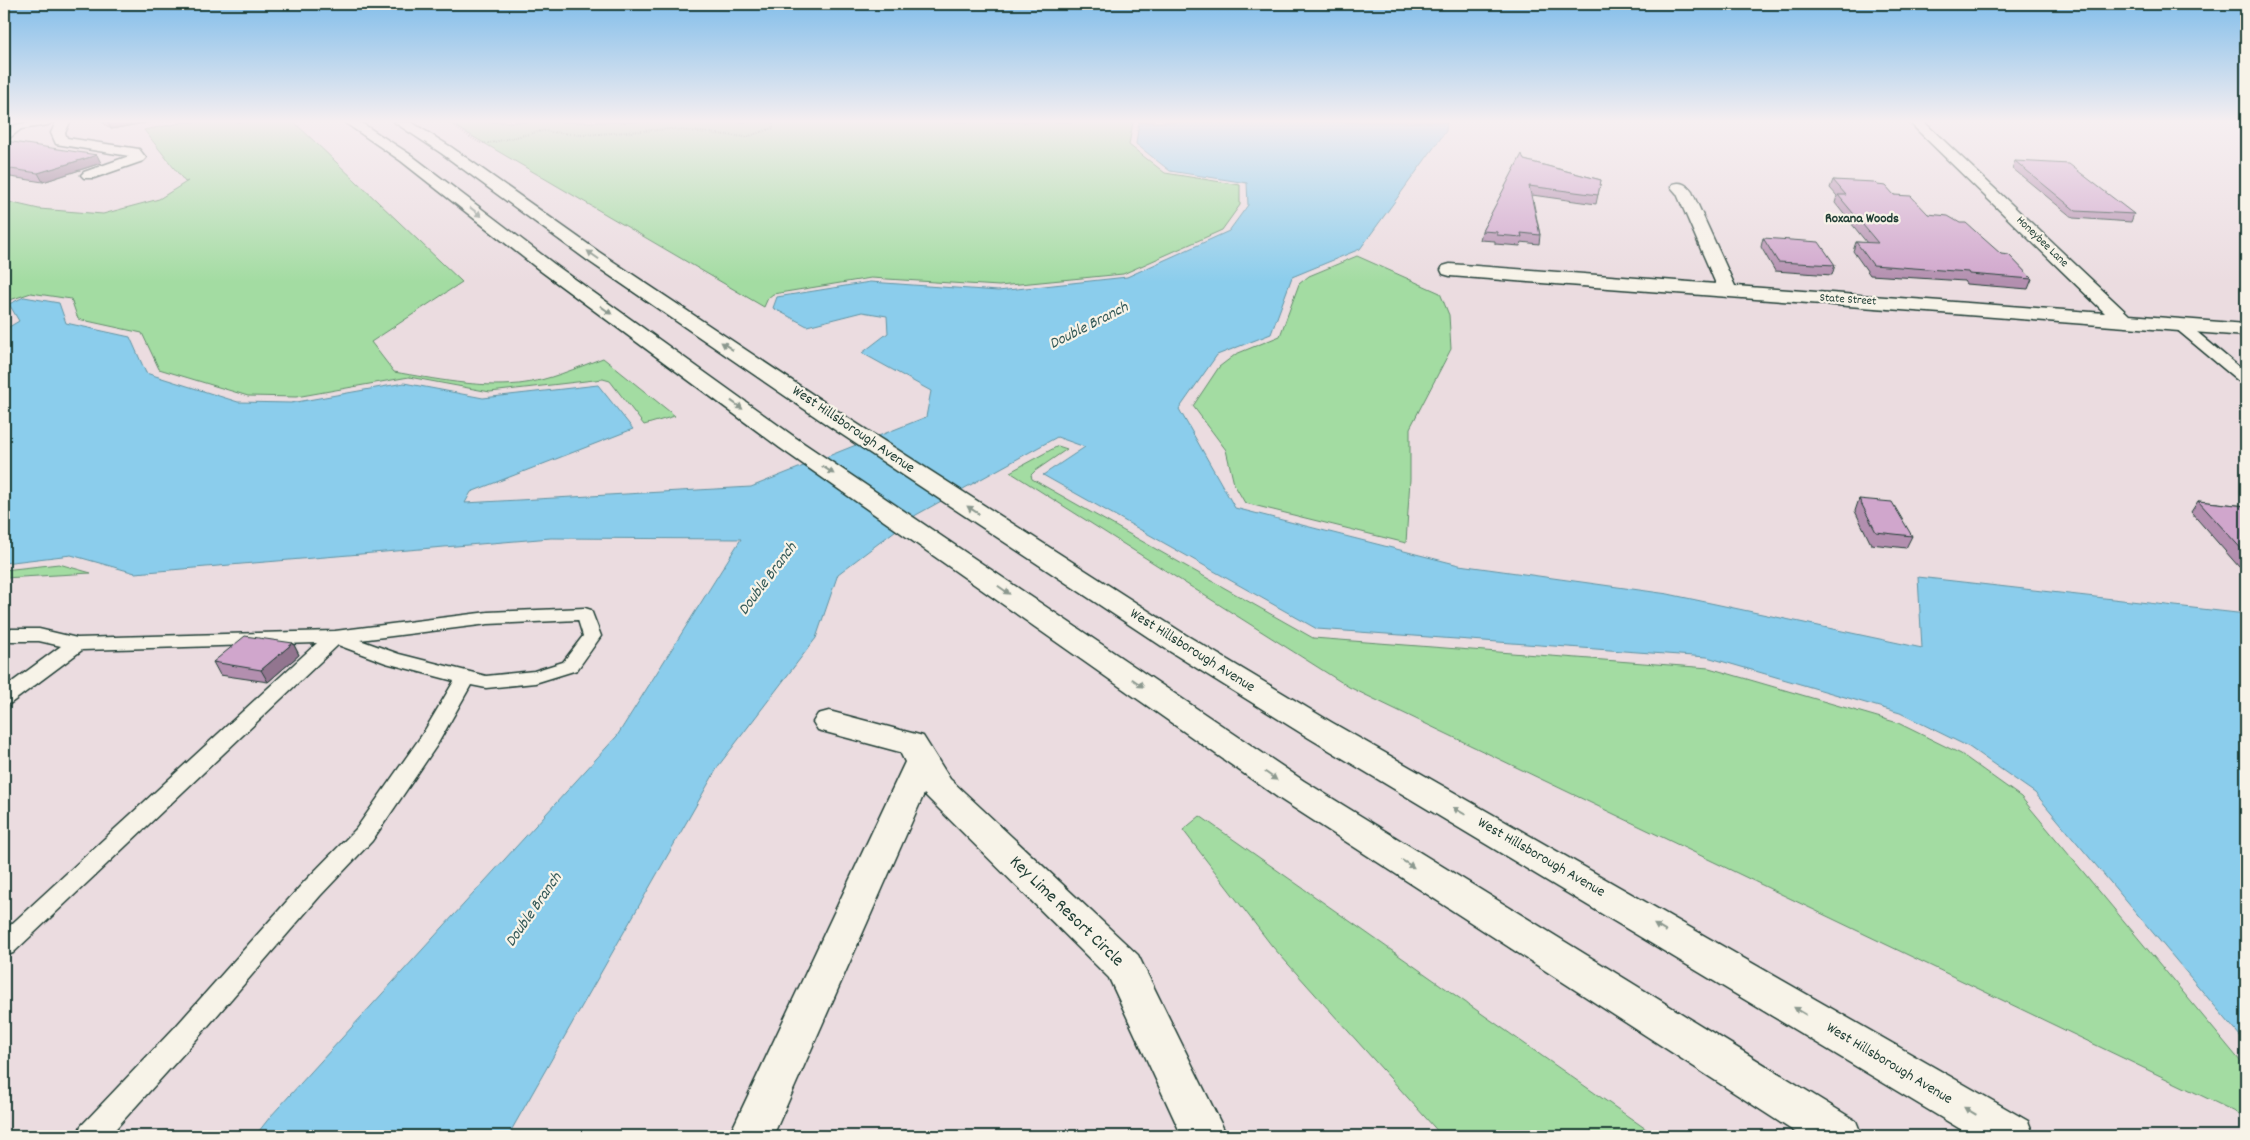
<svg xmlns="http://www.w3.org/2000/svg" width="2250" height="1140" viewBox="0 0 2250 1140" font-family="Dekko,sans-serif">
	<rect width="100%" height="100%" fill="#ebdce0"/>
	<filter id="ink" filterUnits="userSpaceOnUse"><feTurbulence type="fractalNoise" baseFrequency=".02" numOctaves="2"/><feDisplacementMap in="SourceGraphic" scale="10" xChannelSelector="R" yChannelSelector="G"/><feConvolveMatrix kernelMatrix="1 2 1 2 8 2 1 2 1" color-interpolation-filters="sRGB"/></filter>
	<g filter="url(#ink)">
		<path fill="#a3dca2" stroke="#618c6b" d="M186 122H294L462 282 371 342 394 372C435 379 478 388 519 384 548 381 576 368 603 358L675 416 644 425 610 381 603 379 490 392 409 377 296 397 248 396 159 369 142 333 78 319 71 299 31 293 4 302V201L39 209 103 214 159 199 188 181 185 182 144 130Z
			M448 122H1133L1129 145 1165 173 1240 185V205L1222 230 1123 274 999 286 871 278 773 294 768 298 764 307Z
			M1357 256 1440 293 1449 315 1451 349 1410 428V479L1406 543 1245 503 1234 484 1226 450 1193 406 1219 367 1236 354 1280 336 1299 284 1309 276Z
			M1058 446 1067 449 1035 471 1031 475 1032 479 1313 638 1709 668 1898 723 1961 754 2021 797 2246 1068V1117L1349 687 1010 472Z
			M59 564 91 573 4 578V570Z
			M1200 816 1656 1136H1442L1272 946 1183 830Z"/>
		<path fill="#8bcdec" stroke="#6093a2" d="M1139 122H1447L1446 131 1360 249 1292 277 1271 334 1217 355 1179 409 1235 508 1459 565 1668 594 1922 648 1918 577 2246 614V1043L2035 793 1969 747 1900 713 1707 657 1317 629 1043 475 1085 447 1057 437 916 515 838 574 816 638 719 765 508 1136H255L270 1117 617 736 741 539 551 538 135 573 71 555 4 563V330L19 321 9 304 24 297 59 303 66 323 130 337 146 373 238 402 291 403 404 383 483 398 598 385 633 429 471 492 465 503 751 487 926 417 931 391 862 353 888 333 887 316 862 312 807 326 773 308 777 297 870 282 998 291 1127 277 1229 231 1248 205 1247 183 1170 171 1136 144Z"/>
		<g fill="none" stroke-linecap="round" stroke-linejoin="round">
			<defs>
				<path id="lane" d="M32 122H52L48 125 21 129 4 142V135L15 125Z
					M2180 321 2185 322 2246 373V384L2241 383 2175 328 2174 325Z
					M585 608 591 610 601 636 577 670 535 683 486 688 471 685 437 745 372 841 320 896 195 1041 109 1136H77L81 1126 177 1025 304 882 356 829 422 735 454 681 386 663 338 645 13 953 4 956V931L317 643 82 650 11 703 4 705V688L61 646 39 641H4V629H39L77 638 335 631 488 612ZM578 620 583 636 563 662 534 671 486 676 399 654 360 640 488 624Z"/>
				<path id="street" d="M56 122H70L65 133 67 138 139 149 146 158 143 161 94 178H84L81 175 84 172 129 156 56 144 51 133Z
					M1909 122H1924L2129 315 2246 324V336L1450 276 1443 274 1441 270 1443 266 1450 264 1716 284 1677 194 1671 187 1673 184C1682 181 1687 185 1692 192L1735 286 2105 313Z
					M829 711 923 736 950 779 1138 955 1227 1136H1182L1109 978 924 794 773 1136H729L905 762 900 752 818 730 813 722 818 714Z"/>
				<path id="primary" d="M344 122H360L411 155 554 264 796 438 1304 781 1856 1121 1862 1136H1801L1280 799 780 448 542 272 401 161Z
					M394 122H411L451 147 599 252 848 418 1186 635 1331 722 2028 1121 2034 1136H1972L1309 738 1166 649 832 428 587 260 441 153Z"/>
			</defs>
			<use href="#lane" stroke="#1f3d34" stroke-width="3"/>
			<use href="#street" stroke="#1f3d34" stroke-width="3"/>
			<use href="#primary" stroke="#1f3d34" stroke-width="3"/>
			<path stroke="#1f3d34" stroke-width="2" stroke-dasharray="0.5 2" stroke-linecap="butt" d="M457 129 480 143H490L541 131 583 135 671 129 746 137 773 128V122"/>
			<use href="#lane" fill="#f7f3e8" fill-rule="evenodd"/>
			<use href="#street" fill="#f7f3e8" fill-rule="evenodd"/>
			<use href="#primary" fill="#f7f3e8" fill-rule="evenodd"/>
		</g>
		<path fill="#b38faf" stroke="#1f3d34" d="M102 122H150L111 129Z
			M4 142 101 163 43 182 4 176Z
			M1524 160 1601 180 1596 204 1532 195 1540 235 1539 244 1521 242 1520 246 1495 244V241L1480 240 1482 231Z
			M2015 161 2134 214 2131 222 2073 218 2012 168Z
			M1833 180 1877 185 1928 214 2001 254 2032 279 2028 289 1966 284 1964 281 1870 275 1853 251 1856 242 1867 243 1835 203 1837 196 1830 188Z
			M1763 238 1835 265 1832 275 1775 271 1761 247Z
			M1859 499 1912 536 1906 548 1871 544 1855 511Z
			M2198 501 2246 506V575L2191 512Z
			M293 643 299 655 268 682 220 675 213 662Z"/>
		<path fill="#92748f" stroke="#1f3d34" d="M108 122H150L111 129Z
			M97 155 101 163 43 182 38 173Z
			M293 643 299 655 268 682 261 670Z"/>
		<path fill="#d0a6cc" stroke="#1f3d34" d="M6 141 97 155 38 173 4 168V142Z
			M1522 154 1524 160 1601 180 1598 195 1529 186 1540 235 1521 233 1522 237 1497 235V232L1482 231Z
			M2015 161 2069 164 2134 214 2076 211Z
			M1833 180 1874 182 1877 185 1886 186 1894 195 1911 196 1928 214 1948 216 1960 223H1966L2001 254 2009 255 2032 279 1969 274 1968 272 1873 265 1856 242 1878 243 1838 195H1846Z
			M1763 238 1819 242 1835 265 1778 262Z
			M1859 499 1892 502 1912 536 1876 532Z
			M2198 501 2246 506V554Z
			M245 636 293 643 261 670 213 662Z"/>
		<defs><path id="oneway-solid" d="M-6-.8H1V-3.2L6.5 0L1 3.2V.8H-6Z" transform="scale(1.25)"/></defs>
		<g fill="#8b988e">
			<use href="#oneway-solid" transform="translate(476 212) rotate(38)"/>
			<use href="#oneway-solid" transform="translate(593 255) rotate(-145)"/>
			<use href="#oneway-solid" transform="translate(606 310) rotate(36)"/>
			<use href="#oneway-solid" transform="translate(727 346) rotate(-146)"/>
			<use href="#oneway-solid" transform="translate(737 405) rotate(36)"/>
			<use href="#oneway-solid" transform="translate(828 470) rotate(34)"/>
			<use href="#oneway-solid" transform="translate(973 510) rotate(-147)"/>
			<use href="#oneway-solid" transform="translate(1004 590) rotate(35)"/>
			<use href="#oneway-solid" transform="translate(1138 683) rotate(35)"/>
			<use href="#oneway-solid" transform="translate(1271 776) rotate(35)"/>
			<use href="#oneway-solid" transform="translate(1459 811) rotate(-150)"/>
			<use href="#oneway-solid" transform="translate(1408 864) rotate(32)"/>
			<use href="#oneway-solid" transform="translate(1660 928) rotate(-149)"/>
			<use href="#oneway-solid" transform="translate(1800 1011) rotate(-149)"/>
			<use href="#oneway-solid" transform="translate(1970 1111) rotate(-149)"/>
		</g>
	</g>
	<linearGradient id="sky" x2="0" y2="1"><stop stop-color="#83beea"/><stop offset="0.43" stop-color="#f6eff1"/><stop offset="1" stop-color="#f6eff1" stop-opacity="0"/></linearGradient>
	<rect width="2250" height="282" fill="url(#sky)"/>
	<g text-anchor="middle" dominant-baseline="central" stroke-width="4.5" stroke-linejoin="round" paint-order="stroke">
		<g font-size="12" fill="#1f3d34" stroke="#f7f3e8">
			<text transform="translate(2042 242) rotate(44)">Honeybee Lane</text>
			<text transform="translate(1848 300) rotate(4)">State Street</text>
		</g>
		<g font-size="14" font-weight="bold" fill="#1f3d34" stroke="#f7f3e8">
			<text x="1862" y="219">Roxana Woods</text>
		</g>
		<g font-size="15" fill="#1f3d34" stroke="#f7f3e8">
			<text transform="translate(853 430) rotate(34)">West Hillsborough Avenue</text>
			<text transform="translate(1192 651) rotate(32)">West Hillsborough Avenue</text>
			<text transform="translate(1541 858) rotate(30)">West Hillsborough Avenue</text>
			<text transform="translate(1889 1064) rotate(31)">West Hillsborough Avenue</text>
		</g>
		<g font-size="16" font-style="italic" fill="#355a59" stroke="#f7f3e8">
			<text transform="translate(1089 326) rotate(-27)">Double Branch</text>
			<text transform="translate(768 579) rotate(-53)">Double Branch</text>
			<text transform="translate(534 910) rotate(-55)">Double Branch</text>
		</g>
		<g font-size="18" fill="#1f3d34" stroke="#f7f3e8">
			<text transform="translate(1066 912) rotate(44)">Key Lime Resort Circle</text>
		</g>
	</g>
	<rect width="2250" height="1140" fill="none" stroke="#f7f3e8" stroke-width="20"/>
	<rect x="10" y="10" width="2230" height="1120" fill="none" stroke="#1f3d34" stroke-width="2" filter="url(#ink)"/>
</svg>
